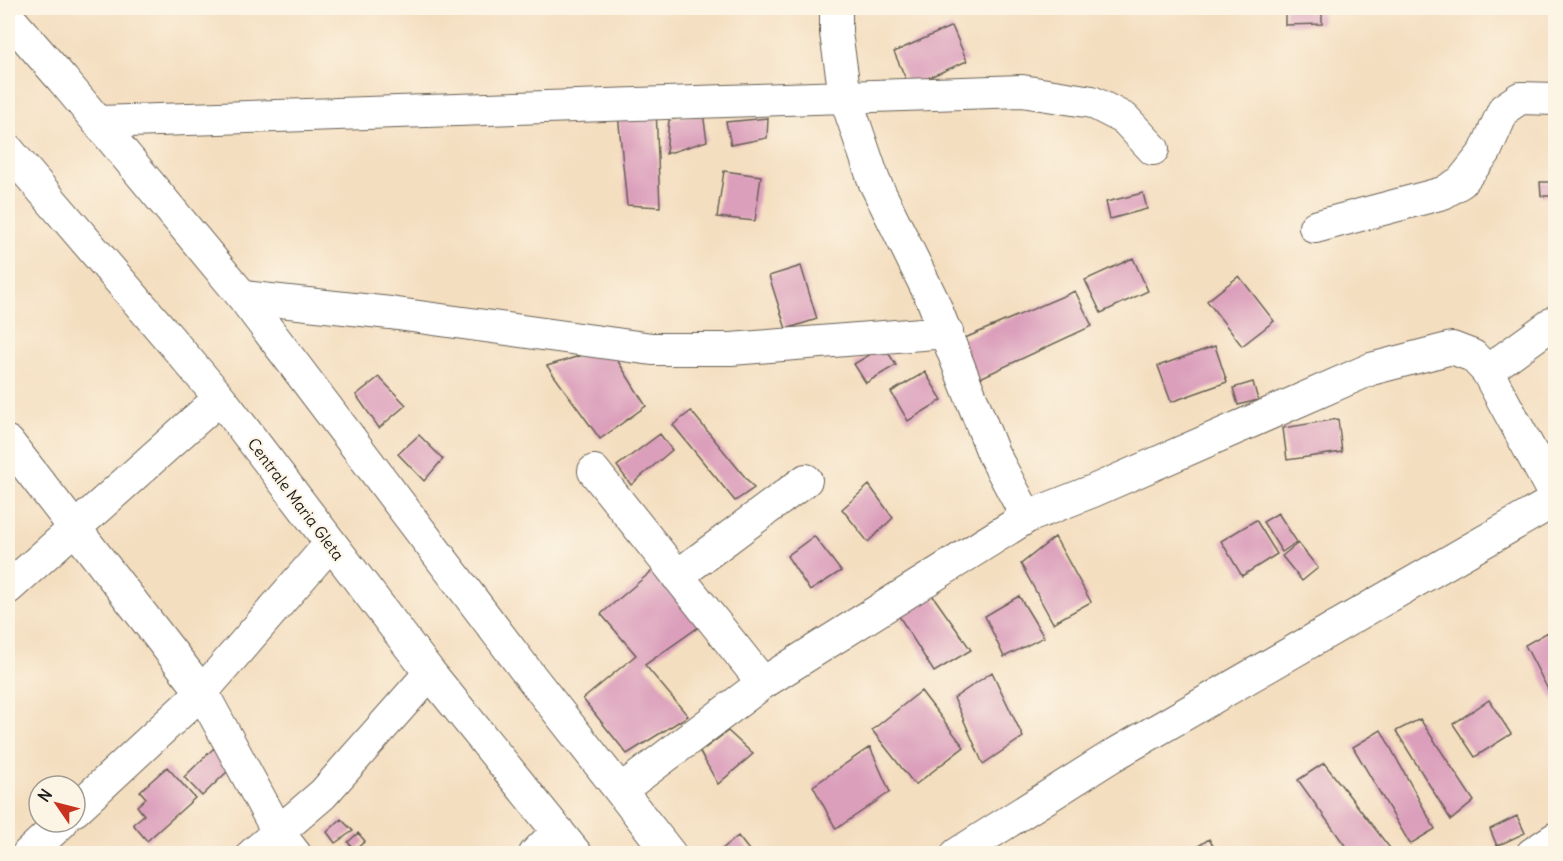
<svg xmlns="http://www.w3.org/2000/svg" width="1563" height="861" viewBox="0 0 1563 861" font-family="Delius,sans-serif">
	<rect width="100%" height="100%" fill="#fcf5e5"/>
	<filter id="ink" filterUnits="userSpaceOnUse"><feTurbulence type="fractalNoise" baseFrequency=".0167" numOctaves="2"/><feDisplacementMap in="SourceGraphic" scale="12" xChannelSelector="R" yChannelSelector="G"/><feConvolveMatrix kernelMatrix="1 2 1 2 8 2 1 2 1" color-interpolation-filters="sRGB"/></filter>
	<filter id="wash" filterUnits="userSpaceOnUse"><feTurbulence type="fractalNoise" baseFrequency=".008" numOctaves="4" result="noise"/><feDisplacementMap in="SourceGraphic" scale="24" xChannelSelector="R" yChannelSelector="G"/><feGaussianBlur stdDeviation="1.35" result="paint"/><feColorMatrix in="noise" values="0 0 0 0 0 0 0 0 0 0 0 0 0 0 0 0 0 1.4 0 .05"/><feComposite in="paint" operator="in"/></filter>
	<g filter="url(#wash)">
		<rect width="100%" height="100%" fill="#f4dec0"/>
		<g id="blocks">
			<path fill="#db9fbb" d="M1285 8H1322V24L1285 25Z
				M952 26 967 61 909 86 894 52Z
				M656 108 660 207 627 205 618 114Z
				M703 113 707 141 666 154 669 120Z
				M768 118 767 138 731 145 726 122Z
				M724 171 761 176 755 221 717 217Z
				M1540 182H1556L1555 196H1541Z
				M1143 193 1147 209 1110 219 1106 202Z
				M1133 258 1148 291 1101 313 1085 280Z
				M801 266 817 319 786 329 769 276Z
				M1239 276 1274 321 1242 346 1207 301Z
				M1075 291 1092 326 976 380 958 341Z
				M884 346 896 365 866 383 854 364Z
				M1215 346 1227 382 1171 402 1158 366Z
				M609 347 646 406 600 439 547 366Z
				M925 372 942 400 908 421 891 392Z
				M379 377 406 405 379 428 356 395Z
				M1253 382 1258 400 1238 405 1233 388Z
				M691 411 754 488 735 501 673 425Z
				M1338 419 1342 452 1287 460 1283 428Z
				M660 434 672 450 631 485 617 466Z
				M419 435 443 459 424 481 398 454Z
				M869 485 893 518 868 542 842 509Z
				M1278 513 1297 542 1282 552 1263 522Z
				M1256 520 1277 554 1242 576 1221 541Z
				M814 536 841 571 810 591 787 556Z
				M1055 537 1091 602 1053 623 1021 564Z
				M1298 543 1318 568 1302 581 1282 556Z
				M659 565 700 626 645 665 688 716 627 754 583 699 636 655 601 614Z
				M930 592 971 650 934 672 897 613Z
				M1019 596 1044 637 1004 657 985 616Z
				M1548 632 1556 649V705L1525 645Z
				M992 672 1023 737 983 764 954 698Z
				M921 691 964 747 915 785 872 730Z
				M1489 700 1511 734 1475 757 1453 724Z
				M1420 719 1474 801 1451 820 1396 731Z
				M1381 730 1435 829 1410 844 1353 747Z
				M728 731 753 754 718 784 700 752Z
				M870 747 890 792 836 829 813 786Z
				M214 748 232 767 202 796 184 777Z
				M1324 763 1393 852 1390 854H1351L1298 780Z
				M167 767 195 798 147 841 133 824 144 815 137 806 146 798 140 791Z
				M1517 816 1525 833 1497 846 1490 829Z
				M341 819 353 831 335 843 327 832Z
				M358 833 365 841 354 851 348 842Z
				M738 836 752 854H716Z
				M1209 839 1218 854H1186Z"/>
		</g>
	</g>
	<g filter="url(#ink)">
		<use href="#blocks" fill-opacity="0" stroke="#686055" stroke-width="1.5"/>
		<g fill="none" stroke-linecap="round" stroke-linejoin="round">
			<defs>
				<path id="minor" d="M836 8V33L845 96 874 181 933 301 993 453 1027 517
					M8 17 63 80 243 297 524 668 670 854
					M99 122 1022 91 1092 102 1125 119 1153 149
					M8 150 220 398 430 673 576 854
					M1315 227 1443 193 1461 182 1485 152 1504 109 1520 98 1556 99
					M243 297 390 313 652 349H731L947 332
					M1487 371 1556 321
					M8 442 202 692 278 832 295 854
					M594 471 763 683
					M677 576 806 480
					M8 588 220 398
					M621 790 763 683 1027 517 1093 491 1371 369 1452 348 1473 356 1487 371 1556 498
					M75 810 202 692 330 544
					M28 854 62 822
					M253 854 323 794 430 673
					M535 854 558 831
					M957 854 1112 756 1556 500
					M1532 854 1556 838"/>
			</defs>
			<use href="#minor" stroke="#686055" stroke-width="34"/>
			<use href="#minor" stroke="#fff" stroke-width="32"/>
		</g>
	</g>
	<g text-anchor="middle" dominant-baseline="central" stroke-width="4.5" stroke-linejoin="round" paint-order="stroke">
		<g font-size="16" fill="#1c1c1c" stroke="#fcf5e5">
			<text transform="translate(296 499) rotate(53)">Centrale Maria Gleta</text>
		</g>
	</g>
	<rect width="1563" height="861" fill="none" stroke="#fcf5e5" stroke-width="30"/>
	<g transform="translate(57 804) rotate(305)"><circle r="28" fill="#fcf5e5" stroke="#a29e95" stroke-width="1.5"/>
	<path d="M0-4.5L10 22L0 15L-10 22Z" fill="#c8321e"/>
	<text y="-9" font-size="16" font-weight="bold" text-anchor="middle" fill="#1c1c1c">N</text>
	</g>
</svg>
